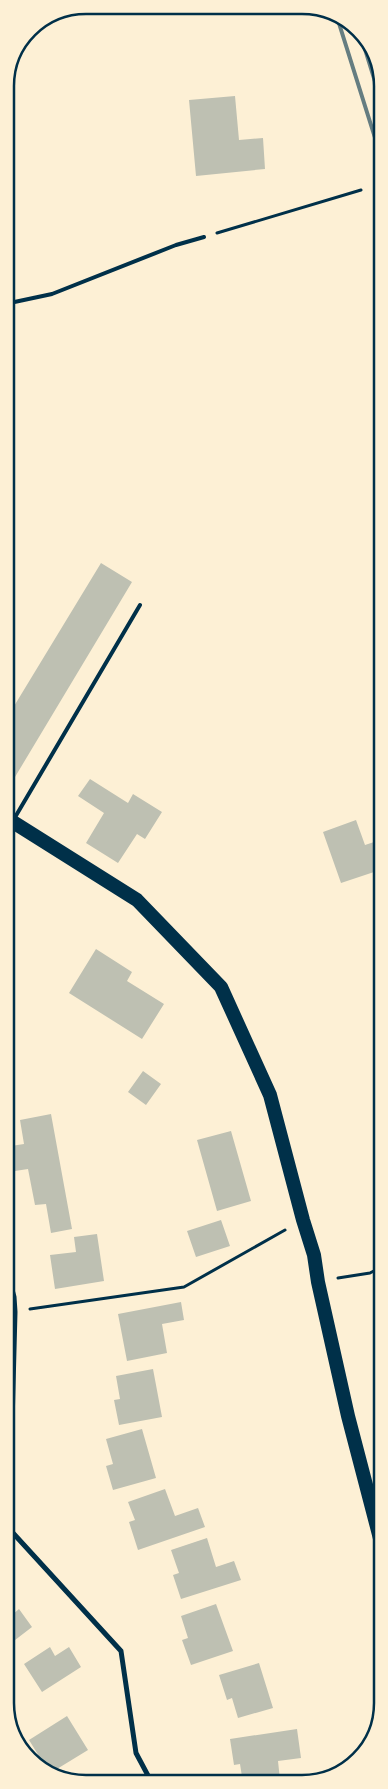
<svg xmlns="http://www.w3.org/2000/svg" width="388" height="1789" viewBox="0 0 388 1789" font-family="'DM Sans',sans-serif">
	<rect width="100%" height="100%" fill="#fdf0d5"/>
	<path fill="#bec0b2" d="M235 96 239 140 263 138 265 169 196 176 189 100Z
		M101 563 132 582 9 787 5 785V721Z
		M90 779 128 803 133 794 162 812 145 839 137 834 118 863 86 843 104 813 78 796Z
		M356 820 365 845 380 840 383 848V869L341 883 323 832Z
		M96 949 132 972 127 981 164 1004 142 1039 69 993Z
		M143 1071 161 1084 146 1105 128 1092Z
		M51 1114 72 1229 51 1233 46 1204 35 1205 28 1169 15 1171 11 1146 24 1144 20 1120Z
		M231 1131 251 1201 217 1211 197 1140Z
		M221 1220 230 1246 196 1257 187 1231Z
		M97 1234 104 1281 55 1289 50 1255 76 1252 74 1237Z
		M181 1302 184 1320 162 1324 167 1353 127 1361 118 1314Z
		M153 1369 162 1417 119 1425 114 1400 120 1399 116 1376Z
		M142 1429 156 1478 113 1490 106 1466 113 1464 106 1439Z
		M165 1489 175 1516 198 1508 205 1527 138 1550 129 1522 135 1520 128 1502Z
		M207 1538 216 1567 234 1561 241 1580 181 1599 173 1575 179 1573 171 1550Z
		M216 1604 233 1651 191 1665 182 1640 188 1638 181 1616Z
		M19 1609 32 1627 6 1647V1620Z
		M50 1647 55 1656 69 1647 81 1667 42 1692 24 1664Z
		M259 1663 273 1708 238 1718 232 1698 227 1700 219 1675Z
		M67 1716 88 1750 52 1772 47 1769 29 1740Z
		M297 1729 301 1758 278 1761 280 1780 260 1783H243L240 1764 234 1765 230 1739Z"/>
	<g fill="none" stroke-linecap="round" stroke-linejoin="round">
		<path stroke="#003049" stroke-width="3" d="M217 233 361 190
			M338 1278 370 1273 383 1266
			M30 1309 184 1287 285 1230"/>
		<path stroke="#003049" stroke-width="4" d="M5 304 52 294 176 245 204 237
			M14 819 140 605"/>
		<path stroke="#003049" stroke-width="5" d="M6 1267 14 1297 15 1312 12 1425 6 1442
			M6 1528 13 1533 121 1651 136 1753 152 1783"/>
		<path stroke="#003049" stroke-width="14" d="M5 817 137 900 221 987 270 1095 303 1220 314 1255 318 1282 348 1416 383 1550"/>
		<path stroke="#657d81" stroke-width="4" d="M337 17 382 160
			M359 30 382 104"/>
	</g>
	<path d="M0 0H388V1789H0ZM86 14H302A72 72 0 0 1 374 86V1703A72 72 0 0 1 302 1775H86A72 72 0 0 1 14 1703V86A72 72 0 0 1 86 14Z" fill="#fdf0d5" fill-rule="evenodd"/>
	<path fill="none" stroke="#003049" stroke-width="2.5" d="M86 14H302A72 72 0 0 1 374 86V1703A72 72 0 0 1 302 1775H86A72 72 0 0 1 14 1703V86A72 72 0 0 1 86 14Z"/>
</svg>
